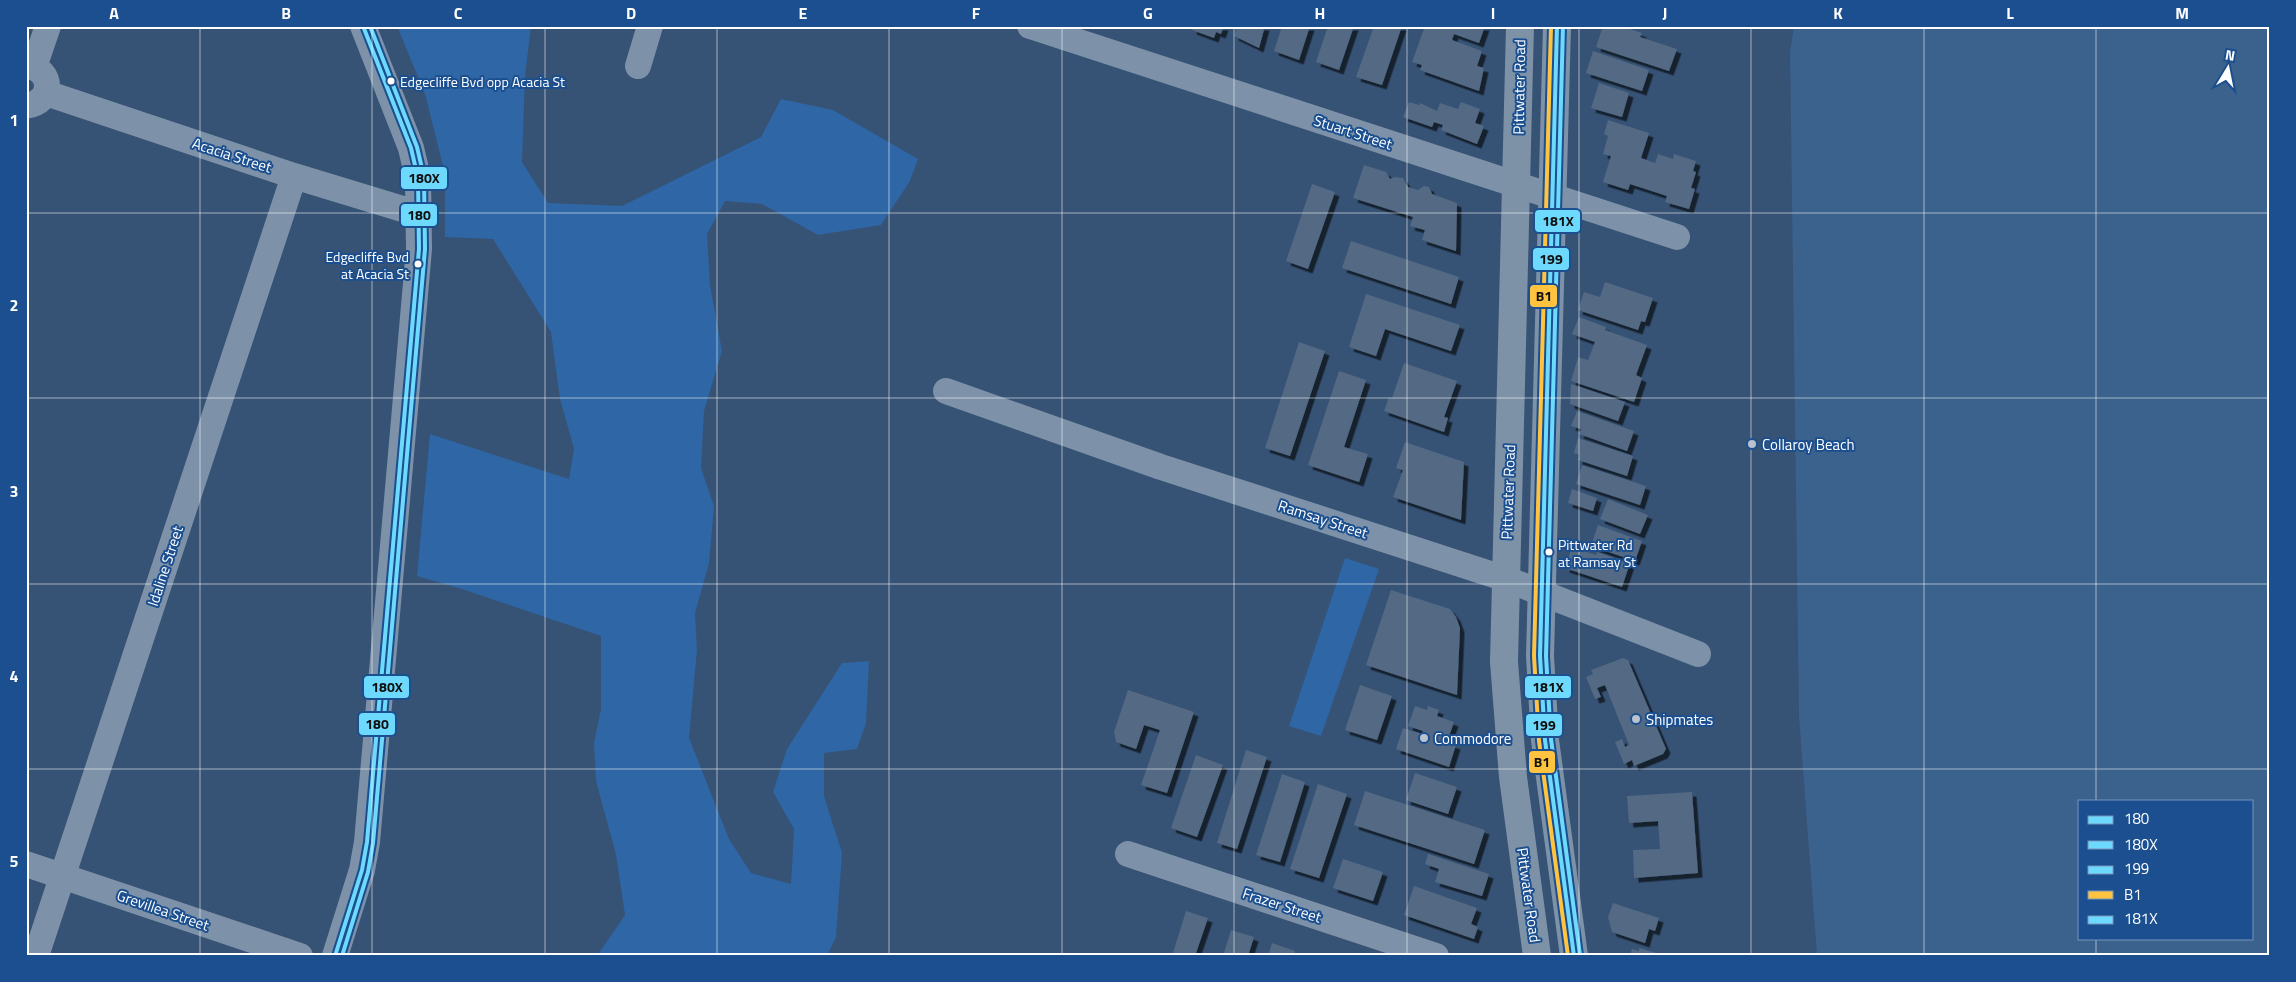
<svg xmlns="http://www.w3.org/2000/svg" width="2296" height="982" viewBox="0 0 2296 982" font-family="'Titillium Web',sans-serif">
	<defs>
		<filter id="shadow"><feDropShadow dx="4.5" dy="4.5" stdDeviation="0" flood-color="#0009"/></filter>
	</defs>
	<rect width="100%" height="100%" fill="#365274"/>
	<path fill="#2f66a5" d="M397 26H531L525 76 522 162 548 203 622 206 761 137 781 99 833 110 918 159 910 181 881 225 818 235 762 204 725 201 707 234 710 285 722 351 704 411 701 468 714 506 709 563 695 613 697 650 689 738 729 839 751 873 791 884 794 829 773 792 787 749 842 663 869 661 866 723 857 749 824 753V796L842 853 836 937 827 956H597L625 915 616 855 596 781 594 743 601 709V636L465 590 417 576 430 434 569 479 574 449 560 399 551 332 493 239 445 237V174L425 94Z
		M1345 558 1379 569 1321 736 1289 726Z"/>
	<path fill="#3b618d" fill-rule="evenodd" d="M1794 26H2270V956H1817L1799 716 1790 52ZM2080 801H2252V938H2080Z"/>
	<path fill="#526984" filter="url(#shadow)" d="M1193 26H1224L1221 34 1216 32 1214 38 1192 30Z
		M1237 26H1265L1259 48 1234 36Z
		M1282 26H1310L1299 60 1274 51Z
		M1328 26H1354L1339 70 1316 62Z
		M1374 26H1402L1382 85 1356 77Z
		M1425 26H1485L1479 43 1454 34 1452 40 1482 51 1477 66 1484 68 1479 91 1420 70 1422 65 1412 62Z
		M1603 26H1621L1642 33 1640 37 1677 49 1669 71 1596 47Z
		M1593 51 1649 70 1642 91 1586 73Z
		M1599 83 1629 93 1622 117 1591 108Z
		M1409 102 1419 105 1420 103 1437 111 1440 103 1458 109 1461 102 1480 109 1475 123 1484 126 1477 144 1441 130 1443 125 1434 122 1432 127 1403 117Z
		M1608 120 1649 133 1641 158 1655 163 1658 154 1673 159 1674 154 1696 161 1693 171 1696 172 1691 188 1695 189 1689 209 1665 202 1667 196 1630 184 1628 190 1603 182 1611 156 1603 154 1608 136 1604 134Z
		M1364 165 1386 172 1390 179 1395 177 1403 178 1408 187 1418 190 1424 186 1429 187 1432 194 1457 203 1456 251 1422 240 1425 230 1410 226 1413 217 1353 198Z
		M1312 184 1335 192 1308 269 1286 261Z
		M1351 241 1459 277 1451 304 1342 268Z
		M1605 282 1653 298 1645 322 1641 321 1638 330 1578 310 1584 292 1600 297Z
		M1366 294 1460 325 1451 351 1385 329 1376 356 1349 347Z
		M1579 317 1606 327 1605 330 1647 345 1636 375 1642 378 1634 402 1571 381 1578 357 1588 360 1595 342 1572 334Z
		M1299 342 1325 351 1290 456 1265 448Z
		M1404 363 1457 381 1444 417 1448 418 1444 432 1384 411 1389 397 1392 398Z
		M1339 371 1366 380 1344 447 1368 454 1359 482 1308 465Z
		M1571 384 1625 402 1618 421 1570 404Z
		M1577 411 1634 431 1627 451 1579 434 1581 429 1571 426Z
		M1578 438 1633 456 1627 476 1578 460 1579 455 1574 453Z
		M1405 442 1464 462 1461 520 1393 497 1403 470 1396 468Z
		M1582 465 1646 486 1640 505 1576 484Z
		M1572 489 1597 498 1593 511 1568 503Z
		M1608 499 1648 515 1640 534 1600 519Z
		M1598 525 1642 541 1635 561 1591 546Z
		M1572 547 1596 555 1597 552 1630 563 1622 587 1565 568Z
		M1391 590 1450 609 1456 617 1460 628 1457 695 1366 665Z
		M1623 658 1628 660 1666 749 1663 754 1634 766 1632 760 1624 764 1615 742 1622 739 1625 747 1629 745 1605 685 1597 688 1601 697 1595 699 1586 677 1593 674 1591 670Z
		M1360 685 1392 696 1377 740 1345 730Z
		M1128 690 1194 712 1167 793 1141 785 1160 730 1144 725 1136 749 1116 742 1114 732Z
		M1415 706 1427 710 1428 706 1439 710 1437 716 1454 722 1447 742 1456 745 1449 767 1396 749 1403 728 1422 734 1423 731 1408 726Z
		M1246 750 1267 757 1237 849 1217 843Z
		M1196 755 1223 765 1197 837 1171 828Z
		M1415 773 1457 787 1448 814 1406 800Z
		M1282 774 1305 782 1280 862 1256 855Z
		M1318 784 1347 794 1319 878 1290 869Z
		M1365 791 1485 830 1474 864 1354 825Z
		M1692 792 1698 873 1634 878 1633 850 1660 849 1658 821 1629 823 1627 796Z
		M1428 854 1489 874 1482 896 1435 882 1439 869 1425 864Z
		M1343 859 1383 872 1373 901 1333 888Z
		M1414 886 1477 908 1471 924 1478 927 1474 939 1404 915Z
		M1613 903 1659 918 1655 931 1649 929 1645 943 1612 932 1608 917Z
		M1186 911 1208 918 1195 956H1172Z
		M1231 930 1254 937 1248 956H1223Z
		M1272 943 1295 951 1294 956H1268Z
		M1639 948 1663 955V956H1630L1632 949 1639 951Z"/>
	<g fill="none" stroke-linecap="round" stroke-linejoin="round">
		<path stroke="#7d92a8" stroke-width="26" d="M1030 26 1677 237
			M26 65C54 70 54 102 26 106
			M638 66 650 26
			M34 67 48 26
			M46 93 294 176 419 214
			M946 391 1161 467 1506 579 1698 654
			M1128 854 1436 956
			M26 864 300 956
			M36 956 294 176
			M335 956 362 870 367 842 419 249 418 178 411 148 363 26"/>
		<path stroke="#7e92a7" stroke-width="28" d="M1520 26 1504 662 1513 777 1537 956
			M1557 26 1540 656 1545 740 1574 956"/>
		<defs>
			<path id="bus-1" d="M335 956 362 870 367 842 419 249 418 178 411 148 363 26"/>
			<path id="bus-2" d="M342 956 368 872 373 843 425 249 424 177 417 147 370 26"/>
			<path id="bus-3" d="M1557 26 1540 656 1545 740 1574 956"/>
			<path id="bus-4" d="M1551 26 1534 656 1539 741 1568 956"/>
			<path id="bus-5" d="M1563 26 1546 656 1551 739 1580 955"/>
		</defs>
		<use href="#bus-1" stroke="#1b4f8f" stroke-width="8"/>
		<use href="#bus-2" stroke="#1b4f8f" stroke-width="8"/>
		<use href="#bus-3" stroke="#1b4f8f" stroke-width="8"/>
		<use href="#bus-4" stroke="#1b4f8f" stroke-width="8"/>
		<use href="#bus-5" stroke="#1b4f8f" stroke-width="8"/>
		<use href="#bus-1" stroke="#6ddafd" stroke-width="4"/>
		<use href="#bus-2" stroke="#6ddafd" stroke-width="4"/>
		<use href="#bus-3" stroke="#6ddafd" stroke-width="4"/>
		<use href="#bus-4" stroke="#ffc33f" stroke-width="4"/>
		<use href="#bus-5" stroke="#6ddafd" stroke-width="4"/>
	</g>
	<path fill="none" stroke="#fff" stroke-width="1" stroke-opacity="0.55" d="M200 26V956M372 26V956M545 26V956M717 26V956M889 26V956M1062 26V956M1234 26V956M1407 26V956M1579 26V956M1751 26V956M1924 26V956M2096 26V801M26 213H2270M26 398H2270M26 584H2270M26 769H2270M2096 938V956"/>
	<g fill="#fff" stroke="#1b4f8f" stroke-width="2">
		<circle cx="391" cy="81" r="4.5"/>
		<circle cx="418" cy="264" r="4.5"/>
		<circle cx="1549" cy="552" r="4.5"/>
	</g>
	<g fill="#b9c2ce" stroke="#1b4f8f" stroke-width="2">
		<circle cx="1752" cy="444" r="5"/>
		<circle cx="1636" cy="719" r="5"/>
		<circle cx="1424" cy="738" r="5"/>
	</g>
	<g text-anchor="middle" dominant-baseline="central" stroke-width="4" stroke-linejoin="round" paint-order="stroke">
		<g font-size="14" fill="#fff" stroke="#1b4f8f" text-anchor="start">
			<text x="400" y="81">Edgecliffe Bvd opp Acacia St</text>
			<text x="409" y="256" text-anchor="end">Edgecliffe Bvd<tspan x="409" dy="17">at Acacia St</tspan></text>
			<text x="1558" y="544">Pittwater Rd<tspan x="1558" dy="17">at Ramsay St</tspan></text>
		</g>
		<g font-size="15" fill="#fff" stroke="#1b4f8f">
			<text transform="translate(1519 87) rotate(-89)">Pittwater Road</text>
			<text transform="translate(1353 132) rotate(18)">Stuart Street</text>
			<text transform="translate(232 155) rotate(18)">Acacia Street</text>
			<text transform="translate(1508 492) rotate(-88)">Pittwater Road</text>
			<text transform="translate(1323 519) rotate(18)">Ramsay Street</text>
			<text transform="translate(165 566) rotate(-72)">Idaline Street</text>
			<text transform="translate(1529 895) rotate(82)">Pittwater Road</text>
			<text transform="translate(1282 905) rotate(18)">Frazer Street</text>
			<text transform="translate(163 910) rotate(19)">Grevillea Street</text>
		</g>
		<g font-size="15" fill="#fff" stroke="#1b4f8f" text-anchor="start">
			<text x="1762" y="444">Collaroy Beach</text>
			<text x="1646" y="719">Shipmates</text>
			<text x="1434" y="738">Commodore</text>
		</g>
	</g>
	<g stroke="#1b4f8f" stroke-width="2">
		<rect x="400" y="166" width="48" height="24" rx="5" fill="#6ddafd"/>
		<rect x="400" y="203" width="38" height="24" rx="5" fill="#6ddafd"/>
		<rect x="1534" y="209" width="47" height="24" rx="5" fill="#6ddafd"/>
		<rect x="1532" y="247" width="38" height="24" rx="5" fill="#6ddafd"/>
		<rect x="1529" y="284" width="29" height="24" rx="5" fill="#ffc33f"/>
		<rect x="1524" y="675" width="48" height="24" rx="5" fill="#6ddafd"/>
		<rect x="363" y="675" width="47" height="24" rx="5" fill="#6ddafd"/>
		<rect x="358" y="712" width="38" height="24" rx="5" fill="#6ddafd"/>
		<rect x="1525" y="713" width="38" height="24" rx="5" fill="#6ddafd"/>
		<rect x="1528" y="750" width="28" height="24" rx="5" fill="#ffc33f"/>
	</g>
	<g font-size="14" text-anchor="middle" font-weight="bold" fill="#111">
		<text x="424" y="183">180X</text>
		<text x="419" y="220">180</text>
		<text x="1558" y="226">181X</text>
		<text x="1551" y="264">199</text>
		<text x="1544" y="301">B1</text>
		<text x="1548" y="692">181X</text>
		<text x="387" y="692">180X</text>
		<text x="377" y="729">180</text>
		<text x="1544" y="730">199</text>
		<text x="1542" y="767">B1</text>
	</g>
	<rect width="2296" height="982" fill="none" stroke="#1b4f8f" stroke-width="55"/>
	<rect x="2078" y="800" width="175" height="140" fill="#1b4f8f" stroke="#7695bc"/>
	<rect x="2088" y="816" width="25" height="8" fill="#6ddafd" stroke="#7695bc"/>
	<text x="2124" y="824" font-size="15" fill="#ffffff">180</text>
	<rect x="2088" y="841" width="25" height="8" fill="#6ddafd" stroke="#7695bc"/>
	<text x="2124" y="850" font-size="15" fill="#ffffff">180X</text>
	<rect x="2088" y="866" width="25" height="8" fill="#6ddafd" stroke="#7695bc"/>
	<text x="2124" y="874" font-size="15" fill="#ffffff">199</text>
	<rect x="2088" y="891" width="25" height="8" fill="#ffc33f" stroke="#7695bc"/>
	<text x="2124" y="900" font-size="15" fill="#ffffff">B1</text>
	<rect x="2088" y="916" width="25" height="8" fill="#6ddafd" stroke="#7695bc"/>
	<text x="2124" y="924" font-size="15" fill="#ffffff">181X</text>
	<g transform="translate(2228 68) rotate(10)" stroke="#1b4f8f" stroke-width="4" paint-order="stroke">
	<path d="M0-4L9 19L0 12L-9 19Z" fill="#ffffff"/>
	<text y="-8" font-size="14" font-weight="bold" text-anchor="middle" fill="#ffffff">N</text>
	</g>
	<rect x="28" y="28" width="2240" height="926" fill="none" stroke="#fff" stroke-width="2"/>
	<g font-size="16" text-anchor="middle" font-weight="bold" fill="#fff">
		<text x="114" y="19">A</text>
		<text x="286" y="19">B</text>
		<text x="458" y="19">C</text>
		<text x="631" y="19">D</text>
		<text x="803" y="19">E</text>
		<text x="976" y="19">F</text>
		<text x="1148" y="19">G</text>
		<text x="1320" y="19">H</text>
		<text x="1493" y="19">I</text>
		<text x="1665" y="19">J</text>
		<text x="1838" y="19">K</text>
		<text x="2010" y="19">L</text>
		<text x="2182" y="19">M</text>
		<text x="14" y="126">1</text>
		<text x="14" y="311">2</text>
		<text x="14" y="497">3</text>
		<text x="14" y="682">4</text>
		<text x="14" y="867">5</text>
	</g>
</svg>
